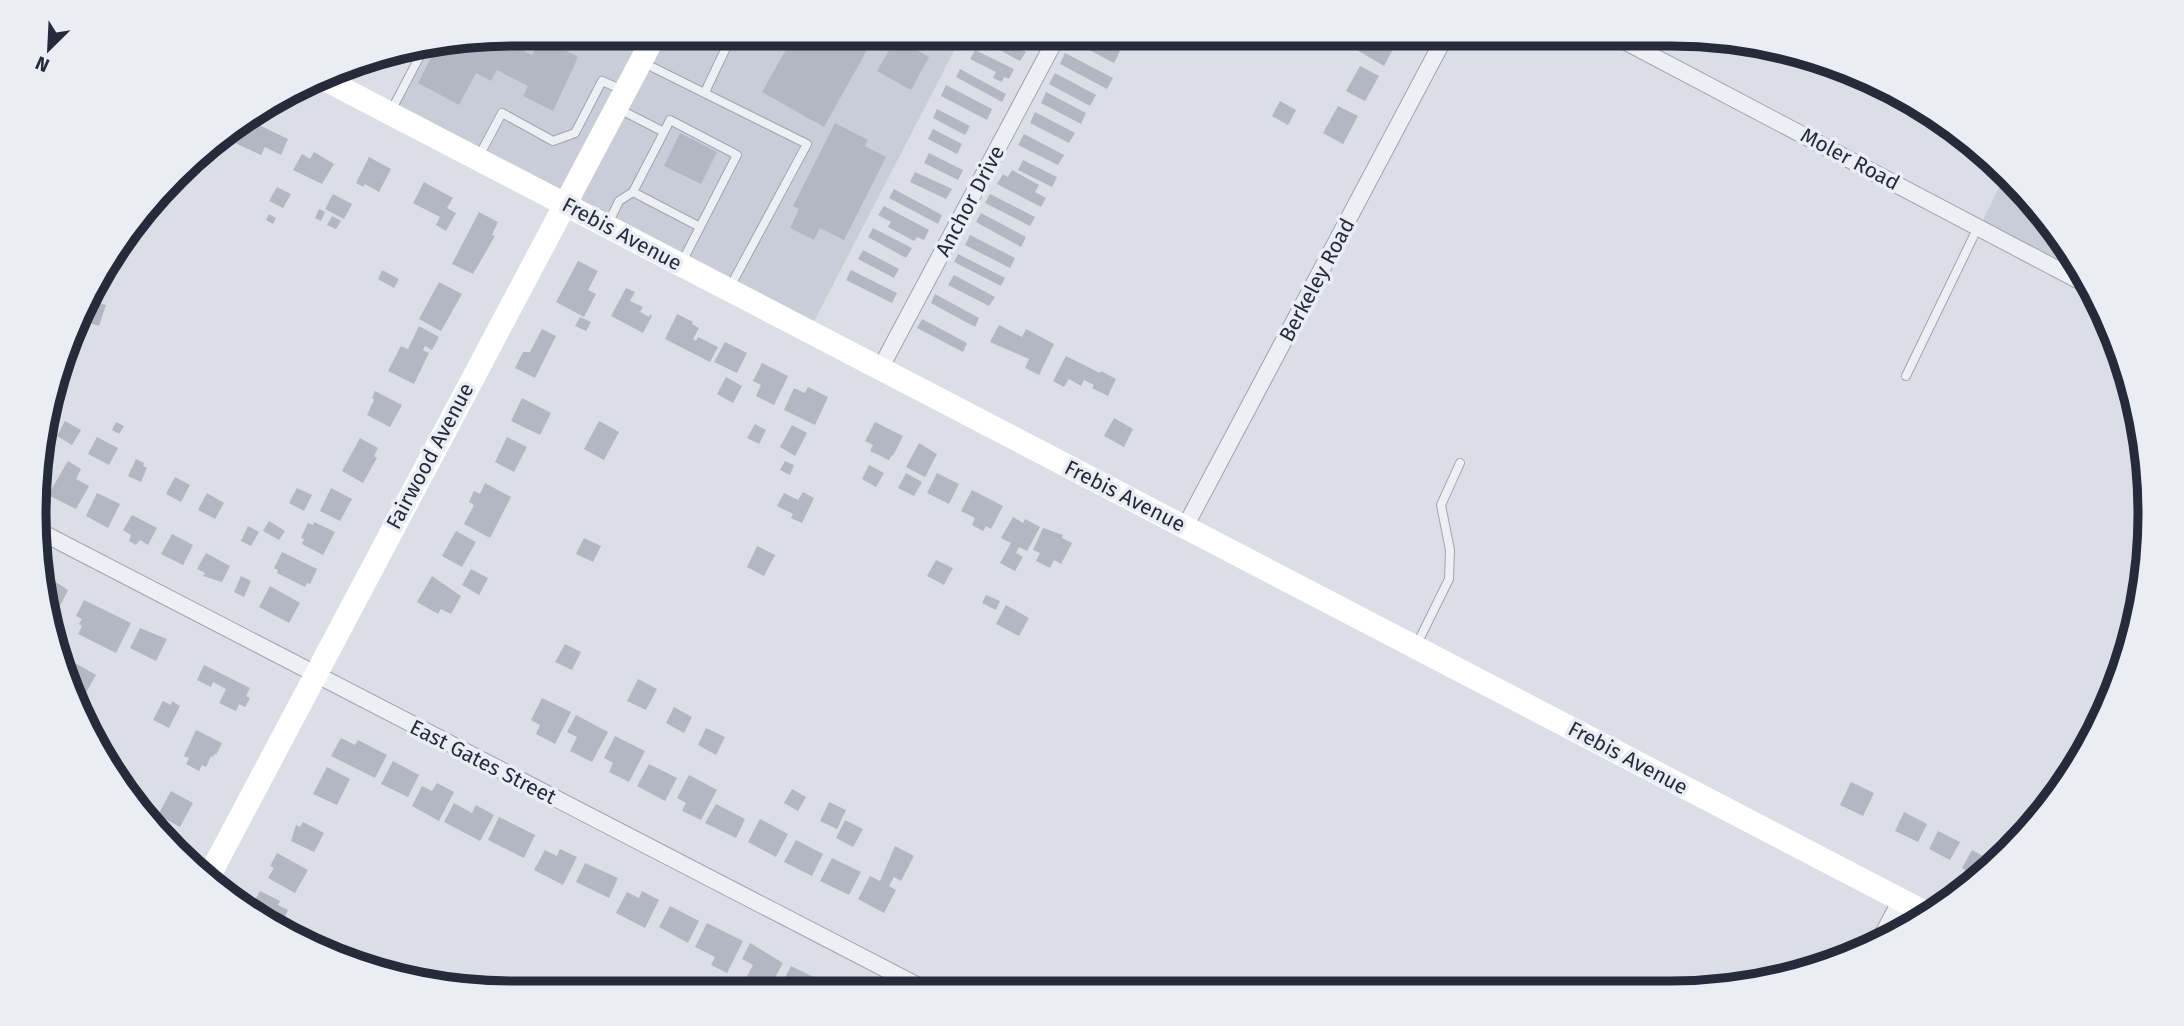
<svg xmlns="http://www.w3.org/2000/svg" width="2184" height="1026" viewBox="0 0 2184 1026" font-family="'Fira Sans',sans-serif">
	<rect width="100%" height="100%" fill="#dbdee6"/>
	<path fill="#c9cdd7" d="M513 33H920L954 51 808 333 389 110 421 48Z
		M2007 171 2070 247 2083 272 1982 222Z"/>
	<path fill="#bfcfbc" d="M920 33H964L954 51Z"/>
	<path fill="#b3b7c2" d="M787 33 876 34 824 127 762 92 793 37Z
		M990 33 1026 52 1020 61 985 42Z
		M1076 33H1084L1120 51 1114 63 1072 41Z
		M1104 33H1128L1132 36 1127 46Z
		M1366 33H1386L1398 40 1384 66 1357 50Z
		M496 36 532 55 541 37 578 57 553 111 523 96 528 86 497 70 491 81 476 73 459 105 418 83 437 46Z
		M896 38 929 57 911 90 877 71Z
		M975 50 1014 69 1009 79 1004 77 1002 82 993 78 996 72 970 59Z
		M1065 53 1113 78 1107 89 1060 64Z
		M1360 66 1379 76 1365 101 1346 91Z
		M960 69 1006 94 1002 102 956 77Z
		M1055 73 1096 95 1090 106 1049 84Z
		M946 85 992 109 987 120 941 96Z
		M1046 92 1086 113 1081 124 1041 103Z
		M1280 101 1296 110 1288 125 1272 116Z
		M1338 106 1358 116 1343 144 1323 133Z
		M937 109 970 126 965 135 933 118Z
		M1035 112 1075 133 1069 143 1030 123Z
		M246 119 288 139 281 155 265 147 261 155 233 142 241 122Z
		M835 123 868 140 865 146 886 157 844 240 820 228 814 240 790 228 799 209 793 206Z
		M933 129 962 144 957 154 928 139Z
		M680 133 717 152 701 184 664 166Z
		M1024 134 1064 155 1058 165 1018 145Z
		M314 152 334 164 322 184 293 170 302 154 310 159Z
		M929 153 963 170 958 180 924 163Z
		M369 157 391 169 379 192 365 184 363 187 356 183Z
		M1023 160 1057 177 1052 187 1018 170Z
		M1012 170 1039 185 1035 192 1046 198 1041 207 997 184 1003 174 1008 177Z
		M915 172 952 189 946 199 910 182Z
		M424 182 453 198 447 208 456 213 446 231 436 225 440 217 413 203Z
		M277 187 291 194 283 208 269 201Z
		M894 189 942 215 938 224 889 198Z
		M333 194 352 204 344 219 325 209Z
		M990 194 1035 217 1030 226 985 203Z
		M884 206 929 230 924 240 917 237 914 241 888 227 891 222 878 215Z
		M319 209 325 212 321 221 315 218Z
		M479 212 498 222 492 235 495 236 473 274 452 264Z
		M981 213 1026 237 1021 247 976 222Z
		M269 214 276 218 273 224 266 220Z
		M332 216 341 221 336 229 327 225Z
		M873 228 912 248 906 258 868 237Z
		M970 235 1015 258 1010 268 965 245Z
		M863 250 899 269 894 278 858 259Z
		M958 254 1005 278 1001 286 954 262Z
		M578 261 598 271 588 290 596 294 584 317 556 302Z
		M382 270 399 279 394 288 378 279Z
		M851 270 897 293 892 303 846 280Z
		M954 275 995 297 989 306 948 285Z
		M439 282 462 294 441 331 419 319Z
		M626 288 635 292 630 301 643 307 640 312 649 317 650 314 652 316 643 333 611 316Z
		M935 294 979 318 975 327 931 303Z
		M86 299 106 305 99 326 77 319Z
		M677 314 693 322 692 324 699 328 693 339 696 341 698 337 718 347 710 362 665 339Z
		M580 317 591 322 586 331 575 326Z
		M922 319 967 343 963 352 917 328Z
		M72 324 79 326 74 343 66 341Z
		M999 325 1022 337 1026 329 1054 344 1039 375 1025 368 1029 359 990 342Z
		M419 326 439 337 432 350 425 346 423 350 429 353 414 384 388 371 401 346 408 349Z
		M542 329 556 336 535 378 515 368 523 352H530Z
		M725 342 747 353 737 373 714 362Z
		M1066 356 1100 373 1101 371 1116 379 1108 396 1092 388 1094 385 1084 380 1081 386 1069 379 1064 387 1053 381Z
		M762 363 788 376 774 405 756 396 761 385 753 381Z
		M726 377 742 386 733 403 717 394Z
		M808 387 828 397 815 425 784 410 794 388 805 393Z
		M375 391 402 405 390 427 367 415 374 400 372 398Z
		M522 398 551 413 540 435 511 421Z
		M1114 418 1133 429 1124 447 1104 436Z
		M65 421 81 430 72 445 57 436Z
		M599 421 619 432 604 460 584 449Z
		M116 422 124 426 119 434 112 430Z
		M875 422 903 436 893 456 892 455 889 460 870 451 873 445 865 441Z
		M755 424 766 430 759 444 747 438Z
		M792 425 807 433 795 456 780 447Z
		M97 437 118 448 109 465 88 454Z
		M507 437 527 447 514 472 495 462Z
		M360 438 378 448 374 456 377 458 363 483 342 471Z
		M919 443 937 454 925 477 906 467Z
		M42 450 49 454 45 462 52 466 40 489Z
		M136 459 144 463 143 466 147 468 141 482 128 476Z
		M68 461 81 469 76 479 89 486 76 509 48 495Z
		M785 461 794 465 790 475 780 470Z
		M869 465 884 473 876 487 862 479Z
		M906 473 922 482 914 496 898 488Z
		M937 473 959 484 949 504 927 493Z
		M175 477 190 485 181 502 166 494Z
		M485 483 511 497 490 538 464 524 474 505 469 502 474 491 480 494Z
		M297 488 312 495 304 511 289 503Z
		M331 488 352 499 340 521 320 511Z
		M972 490 1003 506 991 529 986 526 983 531 972 525 975 518 961 511Z
		M803 492 814 498 802 523 791 518 793 514 777 506 784 493 798 500Z
		M97 493 120 504 108 528 86 516Z
		M207 493 224 503 215 519 198 510Z
		M132 515 157 528 148 545 140 540 136 545 129 541 131 535 123 530Z
		M1013 517 1023 523 1025 519 1040 527 1027 551 1019 547 1016 553 1023 557 1015 571 1000 563 1011 543 1001 538Z
		M269 521 285 531 279 540 263 531Z
		M314 522 335 532 323 555 302 544 304 539 301 538 308 523 313 525Z
		M248 526 259 532 251 546 241 541Z
		M1043 528 1063 535 1062 538 1072 543 1061 564 1054 560 1050 568 1036 561 1040 553 1033 550Z
		M456 531 476 542 462 567 442 556Z
		M172 534 193 545 183 565 161 554Z
		M584 538 601 546 593 562 576 554Z
		M757 546 775 555 764 576 747 567Z
		M282 552 317 569 310 584 307 583 305 587 277 573 278 570 274 568Z
		M206 553 230 566 222 582 203 576 205 573 197 569Z
		M936 560 953 568 944 585 927 576Z
		M471 569 488 578 479 595 462 585Z
		M45 575 68 590 58 610 46 604 40 584Z
		M241 576 251 581 244 597 234 592Z
		M432 576 461 596 451 614 441 609 438 614 417 602Z
		M270 586 300 603 289 623 259 607Z
		M986 595 1000 601 996 610 982 603Z
		M84 600 131 623 116 653 78 634 82 626 79 624 82 619 76 616Z
		M1006 605 1029 618 1019 636 996 624Z
		M140 628 167 639 156 661 130 648Z
		M565 644 581 652 572 670 555 662Z
		M68 659 96 675 80 703 75 700 65 666Z
		M204 665 250 688 246 696 250 698 245 707 239 704 236 711 219 703 226 689 213 682 211 687 197 680Z
		M638 679 657 689 646 710 627 701Z
		M542 698 571 712 555 744 536 734 540 725 531 720Z
		M163 701 171 705 172 701 180 706 169 728 153 720Z
		M674 707 692 717 684 733 666 723Z
		M576 715 608 732 592 762 570 751 577 737 567 732Z
		M706 728 725 737 716 755 698 745Z
		M196 730 222 743 216 755 215 753 213 757 211 756 206 767 202 765 199 771 186 764 189 758 184 756Z
		M615 736 645 751 629 782 609 772 613 763 604 758Z
		M341 738 355 745 358 740 387 755 375 778 331 756Z
		M393 761 419 775 408 797 381 784Z
		M649 764 677 778 665 801 637 786Z
		M327 767 350 779 337 805 313 794Z
		M689 775 717 790 701 820 682 811 686 803 677 798Z
		M1851 782 1874 793 1863 816 1840 805Z
		M437 783 454 792 439 821 412 806 422 786 432 791Z
		M792 789 806 797 798 811 784 803Z
		M171 791 193 803 180 827 158 815Z
		M829 802 846 810 837 829 820 821Z
		M454 803 472 813 476 805 494 815 480 841 444 822Z
		M716 804 745 819 736 838 705 823Z
		M1904 812 1927 824 1918 842 1895 831Z
		M499 817 535 835 524 858 488 840Z
		M760 819 788 834 776 857 748 842Z
		M845 820 863 829 853 847 836 838Z
		M303 822 324 833 314 852 291 841 296 825 300 827Z
		M1938 831 1960 842 1950 860 1929 849Z
		M159 832 171 838 168 844Z
		M796 840 823 854 812 876 784 862Z
		M895 846 914 856 901 881 894 877 889 886 896 890 884 913 858 899 870 876 880 881Z
		M560 849 577 857 563 885 534 870 545 850 557 856Z
		M1972 850 1992 861 1979 878 1962 868Z
		M277 853 308 870 295 893 268 878 274 868 270 866Z
		M832 858 861 872 849 895 820 881Z
		M585 863 618 878 609 898 576 882Z
		M260 891 280 901 278 905 288 910 278 929 248 913Z
		M642 891 659 900 645 928 616 913 627 892 639 898Z
		M670 906 699 921 688 943 659 927Z
		M707 923 743 941 727 973 711 965 715 957 695 947Z
		M750 943 783 963 767 992 744 982 753 965 742 959Z
		M791 966 828 984 824 992H789L780 987Z"/>
	<g fill="none" stroke-linecap="round" stroke-linejoin="round">
		<defs>
			<path id="lane" d="M642 62 807 144 730 287
				M705 92 733 33
				M617 108 664 132 633 192
				M391 111 424 48
				M664 132 670 120 737 155 700 227
				M479 156 502 113 553 141 575 133 602 81 623 90
				M608 224 619 201 633 192 700 227 682 262
				M1906 376 1978 227
				M1417 644 1449 579 1450 550 1441 505 1460 463"/>
			<path id="street" d="M1609 33 2091 287
				M880 369 1059 33
				M1185 527 1447 33
				M39 531 928 991
				M1878 943 1901 900"/>
		</defs>
		<use href="#lane" stroke="#a1a5af" stroke-width="10"/>
		<use href="#street" stroke="#a1a5af" stroke-width="18"/>
		<use href="#lane" stroke="#eeeff4" stroke-width="8"/>
		<use href="#street" stroke="#eeeff4" stroke-width="16"/>
		<path stroke="#fff" stroke-width="23" d="M322 78 1928 914
			M207 880 656 33"/>
	</g>
	<g text-anchor="middle" dominant-baseline="central" stroke-width="7" stroke-linejoin="round" paint-order="stroke">
		<g font-size="21" fill="#262b3b" stroke="#eaedf4">
			<text transform="translate(1850 159) rotate(28)">Moler Road</text>
			<text transform="translate(970 201) rotate(-62)">Anchor Drive</text>
			<text transform="translate(622 234) rotate(28)">Frebis Avenue</text>
			<text transform="translate(1317 280) rotate(-62)">Berkeley Road</text>
			<text transform="translate(430 456) rotate(-62)">Fairwood Avenue</text>
			<text transform="translate(1125 496) rotate(27)">Frebis Avenue</text>
			<text transform="translate(1628 758) rotate(28)">Frebis Avenue</text>
			<text transform="translate(483 762) rotate(27)">East Gates Street</text>
		</g>
	</g>
	<path d="M0 0H2184V1026H0ZM513 46H1671A467 467 0 0 1 2138 513V514A467 467 0 0 1 1671 981H513A467 467 0 0 1 46 514V513A467 467 0 0 1 513 46Z" fill="#eaedf4" fill-rule="evenodd"/>
	<path fill="none" stroke="#262b3b" stroke-width="9" d="M513 46H1671A467 467 0 0 1 2138 513V514A467 467 0 0 1 1671 981H513A467 467 0 0 1 46 514V513A467 467 0 0 1 513 46Z"/>
	<g transform="translate(49 49) rotate(204)" stroke="#eaedf4" stroke-width="5" paint-order="stroke">
	<path d="M0-5L12 26L0 18L-12 26Z" fill="#262b3b"/>
	<text y="-10" font-size="19" font-weight="bold" text-anchor="middle" fill="#262b3b">N</text>
	</g>
</svg>
